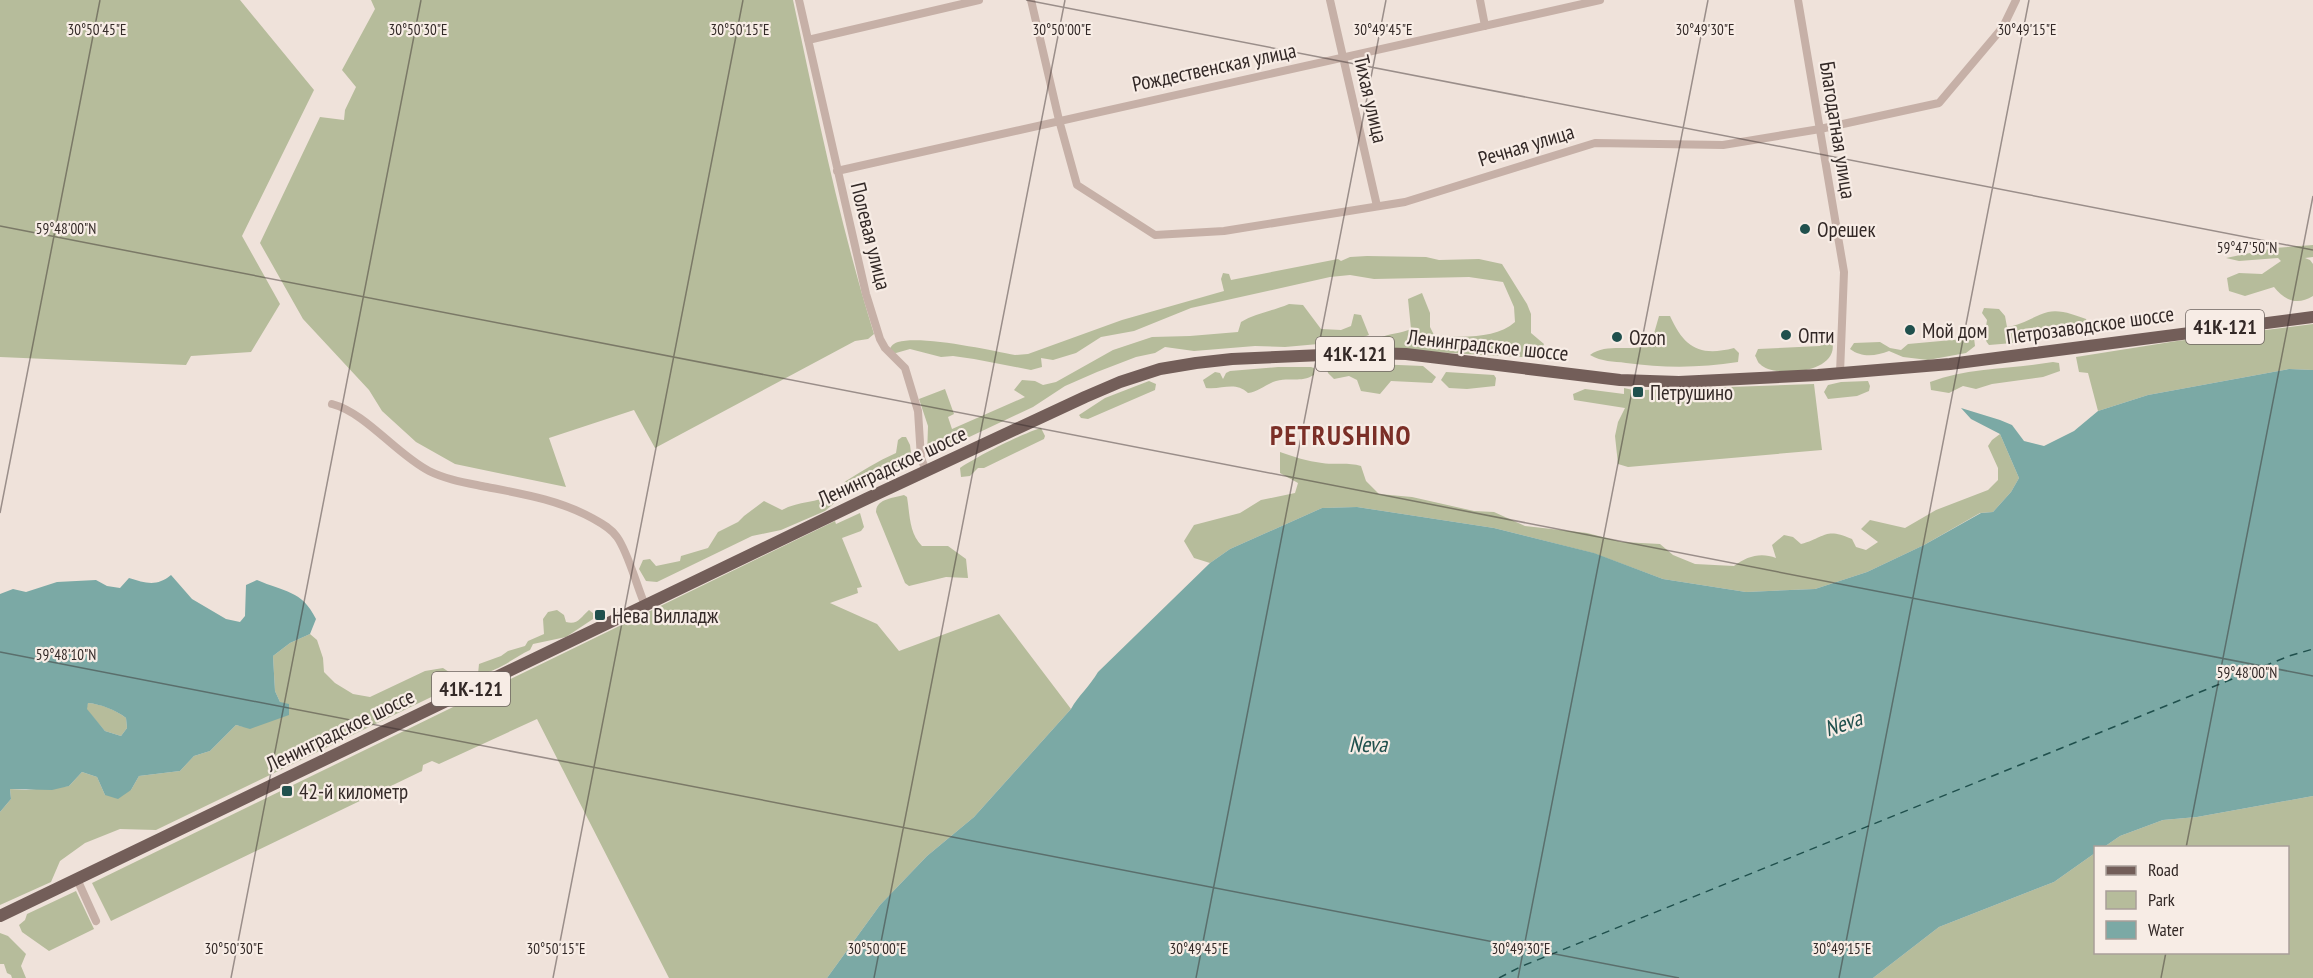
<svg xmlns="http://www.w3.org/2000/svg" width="2313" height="978" viewBox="0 0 2313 978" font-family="'PT Sans Narrow',sans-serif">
	<rect width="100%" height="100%" fill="#efe2da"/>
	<path fill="#b6bc9b" d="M0 0H240L314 90 242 236 280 304 251 352 191 356 186 365 0 357Z
		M371 0H793C817 112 840 225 874 334L868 339 855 341 655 448 634 410 549 438 566 487 455 464 416 442 382 411 369 390 303 319 260 243 320 117 344 120 345 110 356 87 342 70 375 9Z
		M2313 245V257L2305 258 2310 260 2313 264V296C2297 306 2284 300 2274 287L2245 296 2229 291 2227 278 2239 273 2262 274 2281 261 2278 258 2239 261 2226 258 2274 248Z
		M1367 256 1426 257 1439 260 1479 259 1502 264 1527 304 1531 314V333L1544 344 1537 358 1379 349V338C1390 333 1400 334 1411 329L1408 299 1422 293 1430 313V327L1434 335C1459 338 1496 339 1515 322L1514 307 1503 282 1469 277 1374 279 1350 275 1330 277 1191 308 1134 331 1101 337 1076 353 1053 360 1041 358 1042 367 1031 370 974 359 953 356 941 357 910 349 896 353 889 352C890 347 892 344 898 342 921 335 990 350 1015 355L1028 354 1122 320 1224 291 1221 279 1223 273 1229 274 1231 280 1338 259 1341 261 1350 257Z
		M1289 304 1303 305 1321 329 1341 330 1351 326 1354 314 1361 315 1369 335 1352 341 1285 347 1255 346 1194 351 1165 347 1155 353 1136 357 1097 372 1065 386 1033 407 927 457 928 426 919 399 945 389 954 414 948 417 952 429 1025 397 1014 390 1022 380 1035 381 1043 385 1056 382 1113 350 1152 337 1190 336 1238 332 1241 322C1256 313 1273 311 1289 304Z
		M1984 308 1999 309 2005 316 2007 327C2022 325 2034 316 2048 312 2060 309 2075 315 2086 319L2090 330 2078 335 2044 339 2030 338 2013 343 1989 345C1981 336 1986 330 1987 320L1982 313Z
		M1659 316H1670C1684 347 1699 357 1734 348L1739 353 1738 362C1700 368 1664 368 1626 363 1613 361 1602 362 1590 355 1607 342 1632 353 1651 344Z
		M2313 324V370L2289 369 2148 395 2098 411 2088 373 2079 372 2076 357 2177 341Z
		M1974 338 1975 346 1966 353 1928 360 1903 357 1889 351C1876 356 1862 358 1850 349L1854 343 1880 342 1890 348 1901 350 1908 344Z
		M1827 341H1832C1841 374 1774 379 1760 364 1757 362 1757 358 1755 356L1758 349 1820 346Z
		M2053 362 2059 363 2060 371 2043 377 1992 384 1976 389 1963 386 1949 393 1931 390 1930 382C1970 367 2012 369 2053 362Z
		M1350 363 1423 366 1436 377 1432 383 1391 381 1380 394 1361 391 1357 380 1349 376 1334 379 1328 373 1327 368 1330 366Z
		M1278 367H1311L1314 368V375C1300 383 1290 377 1276 381 1266 384 1258 392 1248 393 1235 381 1222 390 1206 388L1203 380 1215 372 1220 373 1223 379 1226 373 1230 371Z
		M1446 372 1494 375 1496 378 1495 386 1467 389 1449 388 1441 380Z
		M1149 381 1156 384 1155 390 1088 419 1081 418 1079 415 1105 398Z
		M1868 381 1870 386 1869 391 1857 396 1828 399 1824 392 1828 385 1841 382Z
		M1814 384 1822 450 1628 467 1618 464 1615 436 1618 422 1625 408 1574 400 1573 394 1585 389 1624 394V388L1633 390 1634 397 1640 398 1644 390Z
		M1041 428 1045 436 1044 439 984 468H978L970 476 961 477 960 468C978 456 1021 434 1041 428Z
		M2000 434 2019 478 2011 492 1993 512 1980 513 1924 545 1867 572 1815 589 1746 592 1663 579 1593 553 1494 528 1357 507 1322 508 1230 549 1210 563 1194 558 1184 541 1194 525 1240 513 1261 500 1295 493 1298 483 1280 473V452C1294 457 1307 461 1322 463 1336 465 1348 462 1361 466L1366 481 1379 494 1412 497 1474 511 1494 512 1525 526 1587 533 1622 542 1660 544 1673 555 1695 564 1734 566C1747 556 1761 552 1776 558L1772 545 1784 535 1793 537 1801 544C1826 537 1825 527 1852 539L1856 547 1866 550 1878 542 1861 529 1870 520 1905 528 1936 510 1988 490 1998 480V468L1988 446 1992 440Z
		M902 437H906L910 445 912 461 890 469 874 478 861 490 839 499 825 511 781 530 752 536 657 582 646 581 639 569 643 560 650 559 656 566 680 561 681 556 708 548 718 532 738 522 744 516 764 501 782 510C798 501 818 503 832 494 837 491 841 485 846 481 862 471 878 461 896 453L898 440Z
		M904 495 907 497C910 515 909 533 922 546H948L966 559 968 578 946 577 909 586 905 583 876 512C876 499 893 498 904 495Z
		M860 513 864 527 861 531 842 538 862 587 857 588 858 593 830 603 877 624 899 651 999 614 1071 709 974 817 927 856 880 905 827 978H669L537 719 439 764 432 761 423 765 422 771 111 921 92 883 835 521 836 524Z
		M557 610 564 615 566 622C578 625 580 618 589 610L594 614 593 619 566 637 533 644 530 650C513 658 498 672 478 674L479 664 501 656 508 651 525 646 528 641 544 634 543 619 548 612Z
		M310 634 317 640 323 658 324 672 335 683 353 694 370 697 425 671 443 668 452 674V687L156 830 120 829 85 843 60 861 51 882 0 905V812L11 799 10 789 26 790 69 786 82 772 97 777 105 795 131 790 139 776 180 771 194 756 210 751 236 725C261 732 266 720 280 702L275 691 273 656 290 643Z
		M88 703C101 704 116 710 126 718L127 728 121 736 105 731 86 709Z
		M2313 796V978H1873L1939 927 2054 882 2095 853 2096 952H2288V848L2104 847 2120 836 2163 820 2197 817Z
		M76 891 94 929 49 951 22 932 19 925 25 920 27 914Z
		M0 933 8 936 26 954 21 966 26 978H12L11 975 7 973 4 964H0Z"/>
	<path fill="#7ba9a5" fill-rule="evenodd" d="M2289 369 2313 370V796L2197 817 2163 820 2120 836 2104 847 2096 848 2095 853 2054 882 1939 927 1873 978H827L880 905 927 856 974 817 1071 709C1078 696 1090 686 1098 672L1210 563 1230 549 1322 508 1357 507 1494 528 1594 553 1663 579 1746 592 1815 589 1867 572 1924 545 1981 513 1993 512 2011 492 2019 478 2000 434 1971 419 1961 408 2000 420 2012 425 2024 441 2044 446 2074 431 2098 411 2148 395Z
		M171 575 192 599 226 619 240 622 245 616 246 585 257 580C284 592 302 590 316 619L310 634 290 643 273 656 275 691 280 702 289 704V715L250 729 236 725 210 751 194 756 180 771 139 776 131 790 118 799 105 795 97 777 82 772 69 786 52 790 10 789 11 799 0 812V594L13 589 26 592 57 582 96 580 107 586 120 588 129 578C145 583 157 587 171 575ZM88 703C100 704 116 710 126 718L127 728 121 736 105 731 87 709Z"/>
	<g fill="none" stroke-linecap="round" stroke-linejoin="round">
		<path stroke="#20504d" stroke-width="1.5" stroke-dasharray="8 6" stroke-linecap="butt" d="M1499 978 1520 967 2289 656 2313 649"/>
		<path stroke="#c6b0a7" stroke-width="8" d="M799 0 866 294 880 339 885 348 905 368 918 411 921 458 926 471
			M1031 0 1059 120 1077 185 1155 235 1224 231 1405 202 1595 143 1723 145 1820 129 1939 103 2003 27 2016 0
			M1330 0 1377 206
			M1480 0 1485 26
			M1798 0 1844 272 1840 373
			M808 40 979 0
			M837 171 1600 0
			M332 404C366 413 396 454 429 471 447 480 468 483 487 487 523 494 559 500 592 518 601 523 611 528 617 537 628 552 637 587 645 605
			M77 879 96 921"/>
		<path stroke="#735e59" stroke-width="12" d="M0 916 866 499 1085 397 1120 382 1160 369 1196 363 1232 359 1370 353 1406 354 1620 380 1679 382 1818 375 1950 364 2313 317"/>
	</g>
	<path fill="none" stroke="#332927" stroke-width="1.5" stroke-opacity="0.45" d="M1026 0 2313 250M0 226 2313 676M0 513 100 0M0 652 1679 978M2186 848 2313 196M231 978 421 0M553 978 743 0M874 978 1065 0M1196 978 1386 0M1518 978 1708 0M1839 978 2029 0M2161 978 2166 952"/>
	<g fill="#20504d" stroke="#f7ece5" stroke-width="2">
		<circle cx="1805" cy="229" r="6"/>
		<circle cx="1910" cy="330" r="6"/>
		<circle cx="1786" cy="335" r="6"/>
		<circle cx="1617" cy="337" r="6"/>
		<rect x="1632" y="386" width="12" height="12" rx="3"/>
		<rect x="594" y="609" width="12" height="12" rx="3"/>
		<rect x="281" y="785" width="12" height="12" rx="3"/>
	</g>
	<g text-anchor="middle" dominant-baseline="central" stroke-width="4.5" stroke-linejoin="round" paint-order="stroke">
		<g fill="#f7ece5" stroke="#6e6460" stroke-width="1.5">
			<rect x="2186" y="310" width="78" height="34" rx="4.5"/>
			<rect x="1316" y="337" width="78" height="34" rx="4.5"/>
			<rect x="432" y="672" width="78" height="34" rx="4.5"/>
		</g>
		<g font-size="20" font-weight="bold" fill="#332927">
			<text x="2225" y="327">41К-121</text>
			<text x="1355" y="354">41К-121</text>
			<text x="471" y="689">41К-121</text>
		</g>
		<g font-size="21" fill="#332927" stroke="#f7ece5">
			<text transform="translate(1214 67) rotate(-12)">Рождественская улица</text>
			<text transform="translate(1371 99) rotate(77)">Тихая улица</text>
			<text transform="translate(1838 130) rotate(81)">Благодатная улица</text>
			<text transform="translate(1526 145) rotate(-17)">Речная улица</text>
			<text transform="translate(871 236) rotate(76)">Полевая улица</text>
			<text transform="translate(2090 325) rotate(-8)">Петрозаводское шоссе</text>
			<text transform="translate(1488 345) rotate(6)">Ленинградское шоссе</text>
			<text transform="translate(892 466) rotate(-25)">Ленинградское шоссе</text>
			<text transform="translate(340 730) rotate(-26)">Ленинградское шоссе</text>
		</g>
		<g font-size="21" fill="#332927" stroke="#f7ece5" text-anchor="start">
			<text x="1817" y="229">Орешек</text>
			<text x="1922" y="330">Мой дом</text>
			<text x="1798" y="335">Опти</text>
			<text x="1629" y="337">Ozon</text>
			<text x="1650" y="392">Петрушино</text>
			<text x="612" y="615">Нева Вилладж</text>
			<text x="299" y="791">42-й километр</text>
		</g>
		<g font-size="22" font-style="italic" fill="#20504d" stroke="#f7ece5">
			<text transform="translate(1843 723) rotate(-19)">Neva</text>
			<text x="1368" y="744">Neva</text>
		</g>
		<g font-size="27" font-weight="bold" letter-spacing="1.5" fill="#7b2f27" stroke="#f7ece5">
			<text x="1341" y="435">PETRUSHINO</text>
		</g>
	</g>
	<g font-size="15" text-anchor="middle" fill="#332927" stroke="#f7ece5" stroke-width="4.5" stroke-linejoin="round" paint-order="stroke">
		<text x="97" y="35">30°50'45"E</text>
		<text x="418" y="35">30°50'30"E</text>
		<text x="740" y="35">30°50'15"E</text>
		<text x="1062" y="35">30°50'00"E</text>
		<text x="1383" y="35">30°49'45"E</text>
		<text x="1705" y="35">30°49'30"E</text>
		<text x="2027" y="35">30°49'15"E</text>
		<text x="66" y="234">59°48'00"N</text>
		<text x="2247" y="253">59°47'50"N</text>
		<text x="66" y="660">59°48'10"N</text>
		<text x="2247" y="678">59°48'00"N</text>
		<text x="234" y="954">30°50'30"E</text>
		<text x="556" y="954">30°50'15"E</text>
		<text x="877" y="954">30°50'00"E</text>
		<text x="1199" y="954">30°49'45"E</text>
		<text x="1521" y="954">30°49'30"E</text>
		<text x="1842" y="954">30°49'15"E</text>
	</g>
	<rect x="2094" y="846" width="195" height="108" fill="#f7ece5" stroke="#a99e99" stroke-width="1.5"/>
	<rect x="2106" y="866" width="30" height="9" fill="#735e59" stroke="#a99e99" stroke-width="1.5"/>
	<text x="2148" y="876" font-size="18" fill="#332927">Road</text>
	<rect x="2106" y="891" width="30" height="18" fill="#b6bc9b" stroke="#a99e99" stroke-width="1.5"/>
	<text x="2148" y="906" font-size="18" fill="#332927">Park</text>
	<rect x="2106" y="921" width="30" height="18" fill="#7ba9a5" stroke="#a99e99" stroke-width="1.5"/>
	<text x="2148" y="936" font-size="18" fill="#332927">Water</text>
</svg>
